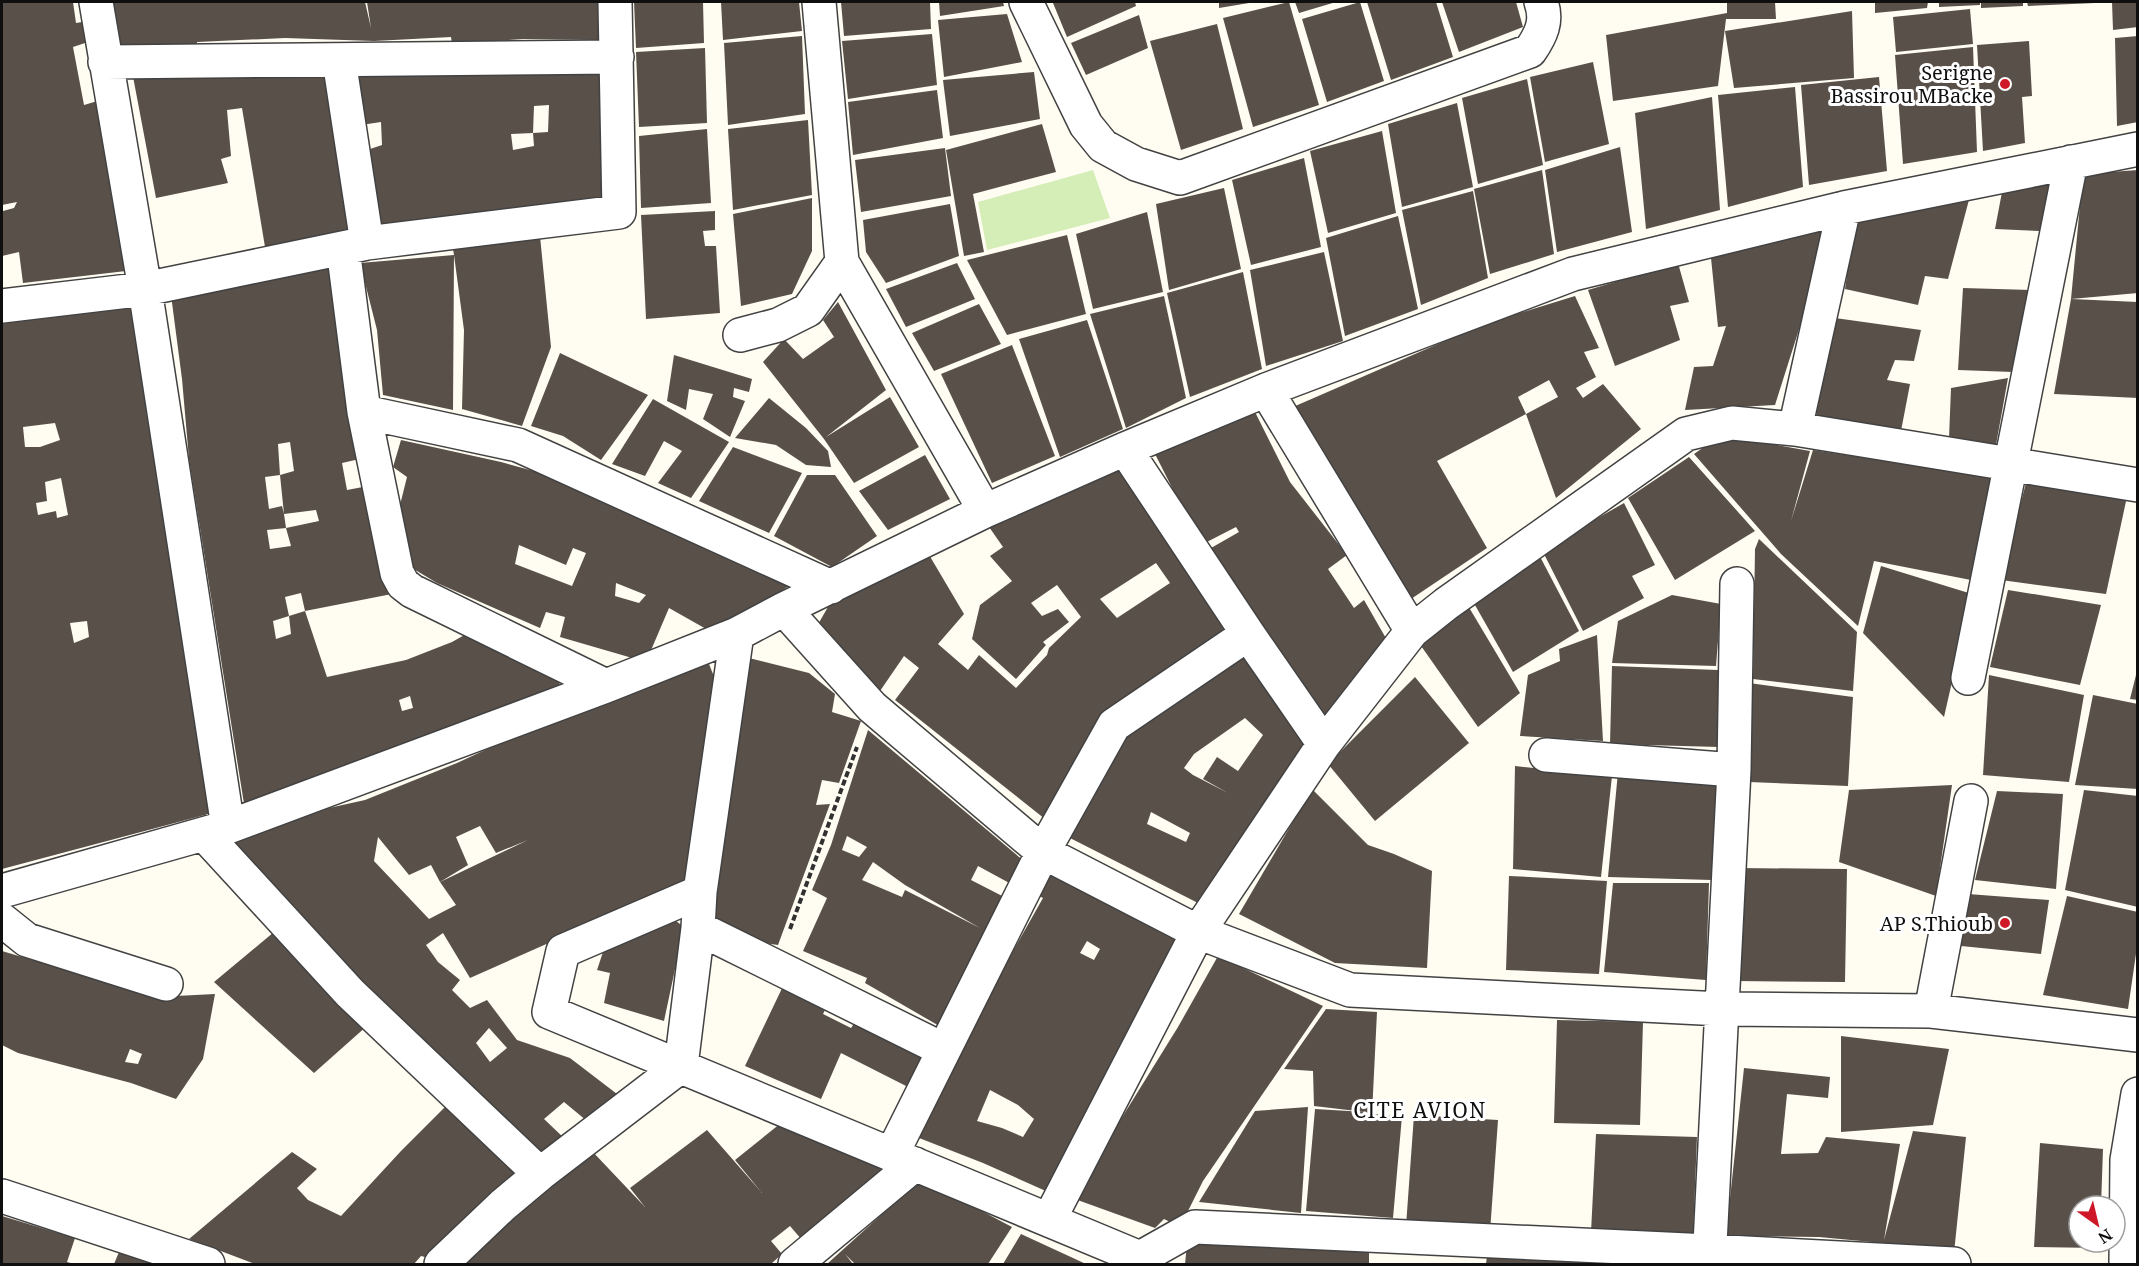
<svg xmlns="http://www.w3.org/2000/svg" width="2139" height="1266" viewBox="0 0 2139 1266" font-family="'Noto Serif',serif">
	<rect width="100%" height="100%" fill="#fffcf2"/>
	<path fill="#d5eeb7" d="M1093 170 1110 218 987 250 978 202Z"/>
	<path fill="#59504a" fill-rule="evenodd" d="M2 2H73L76 23 88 21 91 41 73 47 84 105 101 100 114 187 110 188 126 271 23 283 19 252 2 256V207L3 211 14 208 17 202 2 205Z
		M108 2H365L371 28 367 2H603L606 40 523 39 452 44 451 37 374 41 285 38 197 42V55L115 58Z
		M634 2H703L704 43 636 48Z
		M721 2H799L802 31 723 40Z
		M841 2H930L931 29 844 36Z
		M939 2H1003L1004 6 940 16Z
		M1056 2H1135L1136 6 1067 37 1053 3Z
		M1219 2H1249V3L1219 8Z
		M1289 2 1319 105 1253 127 1223 18Z
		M1295 2H1336L1299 13Z
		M1360 2 1384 81 1327 102 1302 19Z
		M1367 2H1436L1453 57 1391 80Z
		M1442 2H1516L1523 27 1459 52Z
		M1727 2H1775L1776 19H1726L1718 86 1613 101 1606 35 1727 13Z
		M1875 2H1928L1927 8 1875 13Z
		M1939 2H1980V5L1939 7Z
		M1981 2H2023V6L1981 8Z
		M2027 2H2095V3L2028 6Z
		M2112 2H2138V27L2113 30Z
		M1970 9 1973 44 1896 52 1893 17Z
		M1852 11 1854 78 1734 88 1725 31Z
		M1007 14 1022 62 944 77 938 20Z
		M1139 15 1148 48 1086 75 1071 43Z
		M1217 24 1243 129 1181 150 1150 41Z
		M932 34 937 85 848 99 842 41Z
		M802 36 805 114 728 125 724 43Z
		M2138 36V122L2117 126 2115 38Z
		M2029 41 2032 96 2022 97 2025 143 1983 151 1977 45Z
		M1973 47 1977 152 1903 164 1895 55Z
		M705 48 707 123 639 127 636 52Z
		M1593 62 1609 144 1545 162 1530 77Z
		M605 63 611 208 377 227 367 150 382 145 381 122 361 125 355 70ZM549 105 548 132 533 133 534 106ZM533 133 534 146 513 150 511 134Z
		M335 64 359 236 266 253 242 108 227 110 231 156 221 159 228 183 156 198 131 66Z
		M1034 72 1040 119 950 136 943 80Z
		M1879 77 1887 171 1809 185 1801 85Z
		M1527 79 1543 165 1478 184 1462 98Z
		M1795 87 1803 187 1728 207 1718 95Z
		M937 90 943 138 853 155 848 102Z
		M1712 97 1720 210 1646 229 1635 113Z
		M1457 103 1473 187 1402 207 1388 124Z
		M808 120 812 195 733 210 728 129Z
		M1042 124 1056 172 973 194 984 252 964 256 946 150Z
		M707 129 711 203 641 208 639 136Z
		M1382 131 1396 213 1328 233 1310 151Z
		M1620 147 1632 232 1557 252 1545 170Z
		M945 148 951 196 861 212 855 160Z
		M1304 158 1321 247 1251 265 1232 180Z
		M1542 170 1554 254 1490 274 1474 189Z
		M2138 170V293L2071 299 2138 302V398L2054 394 2071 299 2083 174Z
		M2049 184 2040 231 1995 229 2002 192Z
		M1224 188 1241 269 1169 290 1156 204Z
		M1473 191 1488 278 1421 305 1402 210Z
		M1970 196 1948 279 1925 276 1918 305 1845 289 1855 221Z
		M812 198V251L792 294 741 306 733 214Z
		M950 204 959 256 886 283 866 252 863 220Z
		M715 211V230L703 231 705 246H716L720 313 646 319 641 215Z
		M1147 212 1163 292 1093 309 1076 234Z
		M1398 216 1418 309 1345 336 1326 238Z
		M1827 224 1801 323 1775 405 1685 410 1694 367 1713 366 1726 326 1718 327 1710 248Z
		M1067 235 1086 314 1007 335 967 260Z
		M540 236 551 347 522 426 462 409 464 330 454 255 453 410 383 395 377 330 360 263 454 255 453 249Z
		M1324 252 1343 341 1266 366 1250 270Z
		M331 263 364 458 342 463 347 490 368 486 397 593 305 611 301 593 285 597 289 616 305 611 327 677 406 660 452 642 468 633 557 669 560 686 245 810 189 459 182 379 171 295ZM290 442 294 471 280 475 284 514 282 506 269 509 265 477 280 475 278 444ZM316 510 319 521 286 528 284 514ZM286 528 291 546 270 549 267 530ZM289 616 291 634 276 639 273 621ZM410 696 413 708 402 711 399 700Z
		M957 263 975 299 906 327 886 289Z
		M1678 263 1689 302 1670 306 1680 340 1615 366 1588 290Z
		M1243 272 1262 369 1190 397 1167 293Z
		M1963 288 2031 290 2013 372 1958 370Z
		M1164 296 1186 398 1126 428 1090 314Z
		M1575 296 1599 348 1584 352 1596 377 1576 388 1583 398 1603 384 1641 429 1556 498 1526 414 1558 397 1549 380 1518 397 1526 414 1437 461 1487 548 1408 601 1293 407 1484 324Z
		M135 300 216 812 2 869V314ZM55 423 60 440 40 447H25L23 427ZM61 478 68 515 57 518 56 511 38 515 36 503 47 501 45 482ZM87 621 89 637 74 643 70 623Z
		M838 302 886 390 826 437 890 397 919 447 854 483 824 439 763 362 784 339 803 359 834 337 823 320Z
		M979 304 1001 344 934 371 912 333Z
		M1835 318 1921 330 1914 361 1895 360 1887 380 1910 384 1901 431 1816 416Z
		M1087 320 1123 429 1060 457 1019 339Z
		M1012 345 1055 456 992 483 941 374Z
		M560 353 648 395 601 460 563 436 531 426Z
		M674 355 752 379 749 392 734 388 733 397 745 401 730 437 703 419 713 394 689 389 686 410 667 401Z
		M2008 378 1996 445 1949 438 1951 388Z
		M769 398 806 428 828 451 831 467 806 465 776 445 735 438Z
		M653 399 729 442 691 498 658 483 682 451 664 441 645 476 612 464Z
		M1255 412 1290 482 1347 555 1328 569 1354 608 1364 600 1387 640 1326 722 1204 552 1239 532 1236 527 1201 545 1155 454Z
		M1721 435 1810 451 1791 521 1813 450 1898 463 1941 466 1998 474 1976 581 1874 561 1858 626 1781 554 1694 454Z
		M401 440 501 462 559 478 798 580 715 634 669 608 646 662 560 637 565 617 546 612 540 628 437 583 412 568 398 513 407 477 393 467ZM519 545 566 565 573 548 586 553 572 586 515 564ZM616 583 646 595 639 603 615 596Z
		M733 447 802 473 769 533 699 501Z
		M925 455 950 499 888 530 859 491Z
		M1689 457 1755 531 1675 580 1628 498Z
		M1124 464 1238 627 1165 675 1045 819 895 700 919 668 904 656 880 691 813 633 836 593 925 548 964 614 938 644 968 670 979 655 1016 688 1047 655 1049 648 1081 617 1057 585 1031 603 1042 616 1058 609 1069 622 1043 642 1046 645 1016 679 972 639 980 605 1012 581 990 556 1003 547 987 524ZM1156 563 1170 583 1117 618 1100 599Z
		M807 475H835L877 536 832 567 774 536Z
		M2028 475 2128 492 2106 594 2001 580Z
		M1624 503 1655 565 1632 576 1644 598 1583 631 1542 550Z
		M1759 539 1857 632 1853 691 1753 679 1755 549Z
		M1536 549 1579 631 1513 672 1471 598Z
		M1881 566 1972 594 1944 717 1863 633Z
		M2008 590 2101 605 2080 685 1990 667Z
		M1672 595 1721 604 1716 666 1612 663 1618 621Z
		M1464 599 1520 693 1478 727 1419 643Z
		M1597 635 1603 741 1520 736 1528 675 1560 661 1559 649Z
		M1252 650 1314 738 1260 810 1233 856 1198 903 1070 838 1097 784 1128 734ZM1245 718 1263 735 1238 771 1217 757 1203 779 1228 793 1193 775 1184 768 1194 754ZM1151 812 1190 833 1186 842 1147 824Z
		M749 658 809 673 835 694 832 712 861 721 839 783 822 780 816 805 830 804 778 945 756 942 709 927Z
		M709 664 717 684 690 886 587 926 470 978 443 933 426 945 438 962 460 980 452 990 470 1008 487 1000 517 1040 570 1058 617 1094 587 1121 564 1102 544 1119 565 1139 542 1156 385 1004 226 845 266 822 365 800 457 763 550 720ZM480 826 496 853 528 840 440 882 456 905 429 919 374 861 378 837 409 875 431 865 440 882 468 865 456 837ZM489 1028 507 1048 490 1062 476 1043Z
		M1612 666 1718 670 1719 747 1610 744Z
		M2137 671H2138V700L2130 699Z
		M1989 675 2084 695 2069 782 1983 775Z
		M1415 677 1469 743 1375 821 1328 764Z
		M1749 683 1853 697 1848 786 1749 782Z
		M2093 695 2138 704V789L2075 785Z
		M868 730 1025 862 1013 885 978 866 971 880 1010 900 941 1027 865 983 867 978 803 951 827 898 812 890 831 845ZM847 836 867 847 859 857 842 850ZM873 862 905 885 980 928 905 890 902 897 862 880Z
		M1515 766 1612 776 1601 877 1513 869Z
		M1618 772 1719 776 1712 880 1608 877Z
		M1952 785 1936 896 1839 862 1849 790Z
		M1312 789 1368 845 1394 854 1432 871 1427 968 1335 963 1239 914Z
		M2084 790 2138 796V907L2065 890Z
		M1997 791 2063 794 2056 889 1975 880Z
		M1052 867 1183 941 1048 1192 983 1163 914 1136 981 1001 1008 960 1043 898 1037 895ZM1087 941 1100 949 1094 960 1080 953ZM990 1090 1018 1105 1034 1119 1023 1137 1002 1128 977 1121Z
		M1738 868 1847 869 1845 982 1736 981Z
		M1509 876 1607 881 1599 974 1506 970Z
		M1613 883H1709L1706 980 1604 972Z
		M1968 894 2049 900 2041 954 1961 946Z
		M2067 896 2138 912V940L2128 1009 2043 995Z
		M672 918 684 927 664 1021 604 1003 610 973 597 970 607 940Z
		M274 932 368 1025 314 1073 214 982Z
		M2 951 156 997 215 994 203 1059 176 1099 131 1083 18 1053 2 1045ZM130 1049 142 1054 138 1064 125 1062Z
		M1218 956 1323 1006 1203 1181 1180 1227 1164 1219 1155 1228 1072 1198 1178 1027Z
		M785 982 830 1000 823 1014 851 1028 861 1013 933 1051 912 1089 841 1053 821 1099 745 1066Z
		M1326 1009 1377 1012 1372 1114 1402 1116 1393 1218 1306 1211 1315 1109 1365 1112 1314 1106 1313 1071 1284 1069Z
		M1557 1020 1643 1022 1640 1125 1554 1123Z
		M1841 1036 1949 1049 1933 1125 1841 1132Z
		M1744 1068 1830 1077 1828 1098 1787 1094 1781 1154 1818 1153 1826 1137 1900 1144 1884 1240 1913 1131 1966 1137 1954 1253 1883 1243 1819 1237 1726 1236Z
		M448 1104 525 1171 429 1258 421 1256 414 1264H255L189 1239 292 1152 317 1169 297 1188 308 1200 341 1216 401 1151Z
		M1308 1107 1301 1213 1199 1202 1255 1111Z
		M1414 1115 1498 1120 1490 1232 1406 1226Z
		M786 1119 886 1167 802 1240 790 1226 771 1241 782 1254 771 1264H462L591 1150 645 1207 630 1188 707 1130 762 1193 735 1160Z
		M1596 1134 1697 1137 1693 1236 1591 1232Z
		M2040 1143 2103 1149 2101 1206H2079V1242H2099V1248L2034 1247Z
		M921 1179 1012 1227 988 1264H855L845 1254 853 1264H827Z
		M2 1216 75 1238 67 1262 74 1264H2Z
		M1021 1234 1086 1264H1003Z
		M1187 1244 1369 1249V1264H1185Z
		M1488 1247 1599 1257 1598 1264H1486Z
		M119 1252 174 1262 179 1264H114Z"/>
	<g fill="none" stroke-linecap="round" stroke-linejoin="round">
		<defs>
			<path id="street" d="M96 2 145 289 228 827
				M819 2 842 262 985 511
				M1026 2 1086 125 1103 146 1136 164 1180 178 1530 51C1541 35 1548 21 1541 2
				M339 60 367 243
				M105 62 617 57
				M343 248 364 412 397 573 403 584 412 591 606 686
				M2 306 145 289 367 243 619 212 615 2
				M740 335 778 325 808 310 842 262
				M1266 390 1412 631
				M364 412 518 445 831 587
				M1795 429 1844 208
				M1125 449 1248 634 1324 744
				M784 609 872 707 1043 852 1198 932 1350 990 1721 1009 1931 1011 2138 1035
				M1968 678 2071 162
				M1546 755 1734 770
				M204 834 350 993 540 1174
				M2 891 228 827 606 686 737 634 784 609 985 511 1125 449 1266 390 1573 274 1844 208 2138 149
				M700 892 563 951 549 1012 1140 1258 1143 1264
				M2 920 27 940 166 984
				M698 928 944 1050
				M1931 1011 1971 801
				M892 1154 1043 852 1114 725 1248 634
				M2 1196 208 1264
				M1049 1220 1198 932 1324 744 1412 631 1446 604 1686 434 1732 423 1795 429 2138 485
				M1140 1258 1195 1227 1709 1251 1954 1264
				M441 1264 503 1205 540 1174 681 1066 698 928 700 892 737 634
				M795 1264 915 1164
				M1709 1264 1734 770 1737 584
				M2126 1264 2127 1160 2138 1094"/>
		</defs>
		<use href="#street" stroke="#424242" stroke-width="36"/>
		<path stroke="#313131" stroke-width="4" stroke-dasharray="6 3" stroke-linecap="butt" d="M790 929 857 747"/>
		<use href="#street" stroke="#fff" stroke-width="33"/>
	</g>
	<g fill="#cf1827" stroke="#fff" stroke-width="2">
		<circle cx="2005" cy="84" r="6"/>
		<circle cx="2005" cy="923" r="6"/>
	</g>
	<g text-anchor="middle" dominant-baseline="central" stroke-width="6" stroke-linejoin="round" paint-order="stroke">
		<g font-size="20" fill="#0f0f0f" stroke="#fff" text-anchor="end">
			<text x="1993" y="72">Serigne<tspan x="1993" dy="23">Bassirou MBacke</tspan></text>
			<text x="1993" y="923">AP S.Thioub</text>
		</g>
		<g font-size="21" letter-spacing="1.5" fill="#0f0f0f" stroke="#fff">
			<text x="1420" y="1110">CITE AVION</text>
		</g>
	</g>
	<rect width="2139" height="1266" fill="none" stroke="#0f0f0f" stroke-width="6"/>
	<g transform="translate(2097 1224) rotate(146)"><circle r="28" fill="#ffffff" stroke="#9f9f9f" stroke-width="1.5"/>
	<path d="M0-4.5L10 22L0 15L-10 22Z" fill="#cf1827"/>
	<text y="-9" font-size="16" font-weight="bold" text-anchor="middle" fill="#0f0f0f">N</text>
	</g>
</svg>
